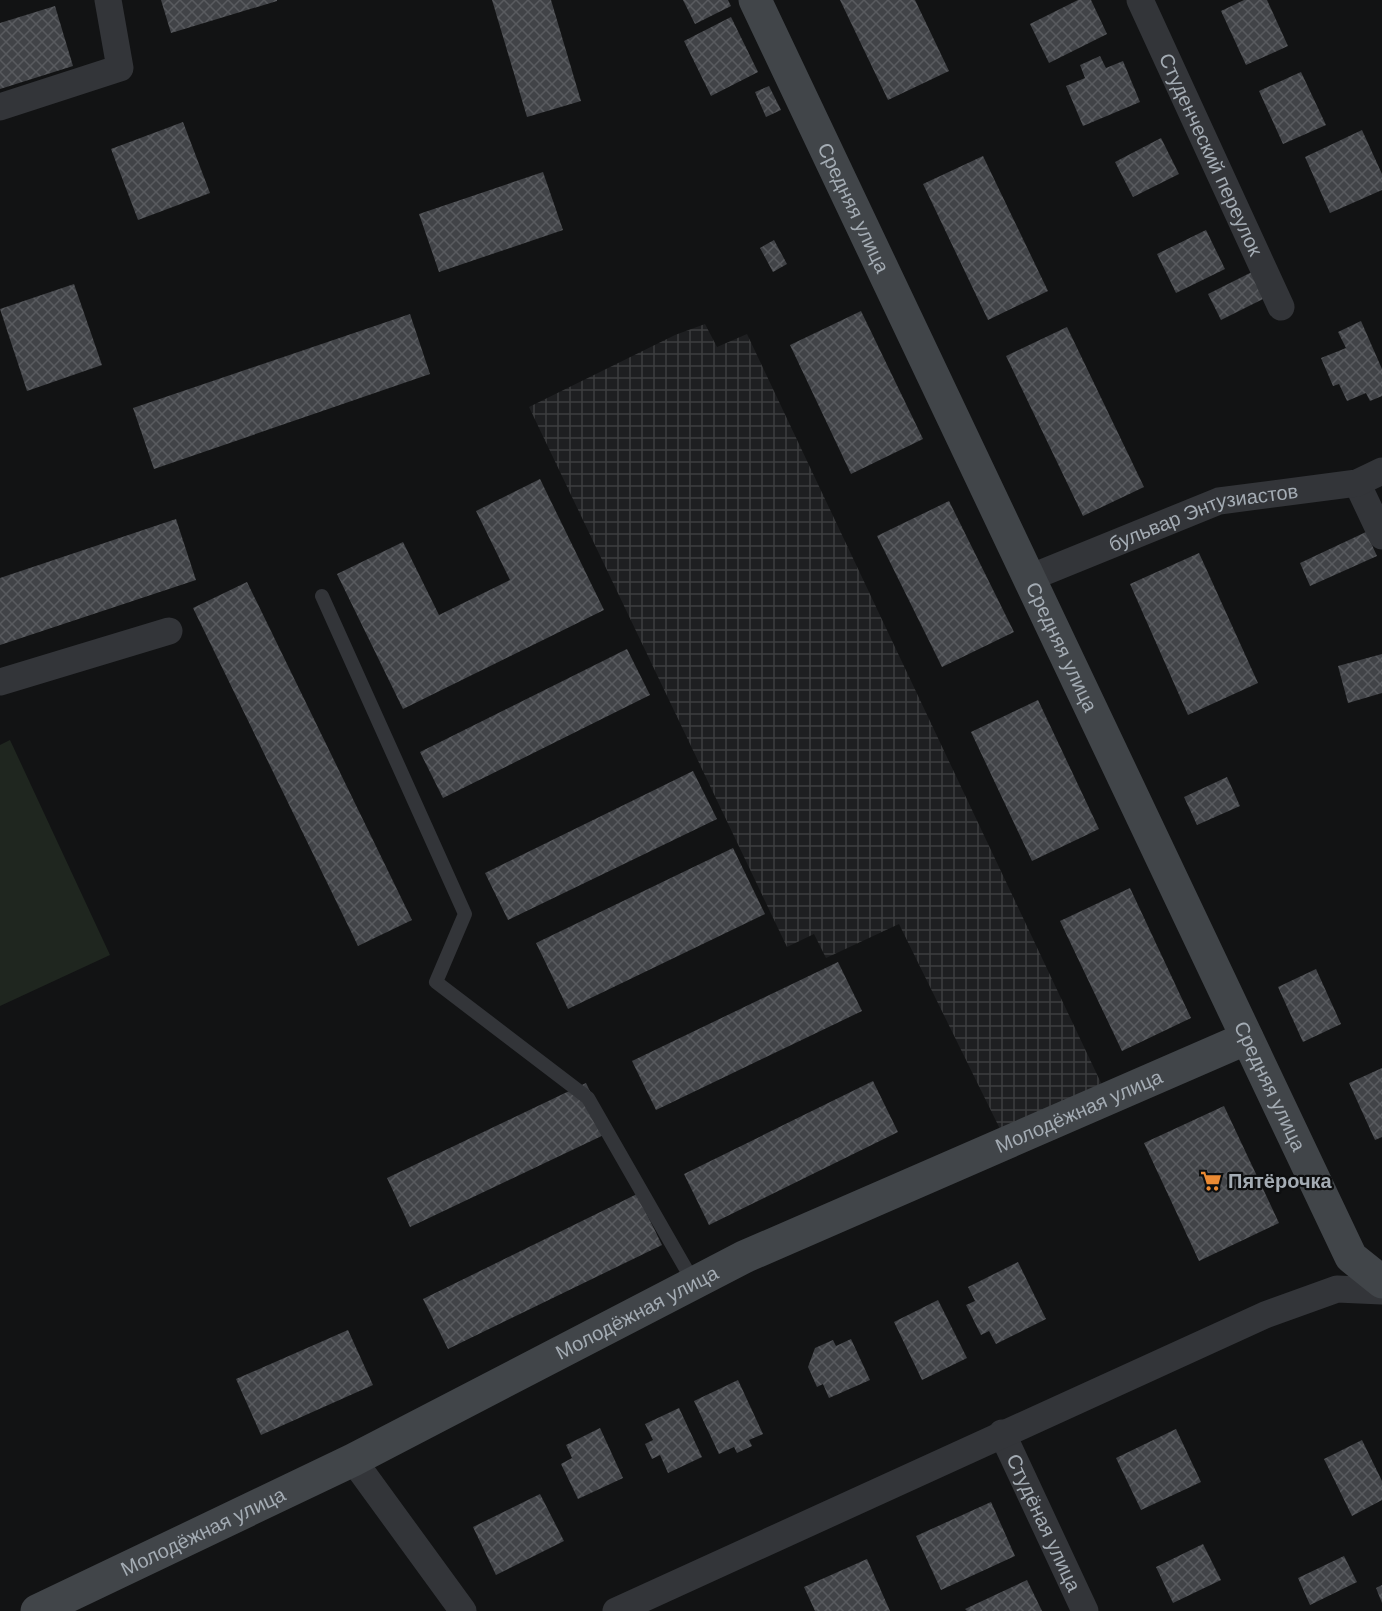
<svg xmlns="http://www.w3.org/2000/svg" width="1382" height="1611" viewBox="0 0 1382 1611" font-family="'DM Sans',sans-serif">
	<defs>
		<pattern id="industrial-grid" width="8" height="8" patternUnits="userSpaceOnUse" patternTransform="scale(1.5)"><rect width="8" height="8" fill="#1e1f21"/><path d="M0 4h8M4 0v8" fill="none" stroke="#3c3d3f"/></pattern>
		<pattern id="building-cross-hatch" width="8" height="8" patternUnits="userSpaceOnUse" patternTransform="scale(1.5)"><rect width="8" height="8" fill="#414347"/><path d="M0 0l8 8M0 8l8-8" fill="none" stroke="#595b5f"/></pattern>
	</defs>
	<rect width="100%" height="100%" fill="#121314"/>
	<path fill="url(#industrial-grid)" d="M705 324 717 347 747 334 1102 1085 1001 1131 899 924 826 958 814 934 787 947 529 407 675 335Z"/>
	<path fill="#1f261f" d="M10 740 110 955 0 1006V745Z"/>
	<path fill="url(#building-cross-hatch)" d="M161 0H277V1L171 33Z
		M492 0H551L581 101 527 117Z
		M683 0H728L731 6 695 24Z
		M840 0H915L949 71 888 100Z
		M1078 0H1091L1107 34 1049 63 1030 24Z
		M1244 0H1267L1288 46 1246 65 1221 11Z
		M55 6 73 66 0 89V23Z
		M731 17 758 72 711 96 684 41Z
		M1100 56 1106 68 1123 61 1140 102 1083 126 1066 86 1085 78 1080 65Z
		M1301 72 1326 125 1283 144 1259 91Z
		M769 86 781 110 766 117 755 92Z
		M183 122 210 193 138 220 111 149Z
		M1362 130 1382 174V190L1330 213 1305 157Z
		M1161 138 1179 174 1133 197 1115 162Z
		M983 156 1048 291 988 320 923 184Z
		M543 172 563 230 439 272 419 214Z
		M1206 230 1225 269 1176 293 1157 254Z
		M774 240 787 264 773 272 760 248Z
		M1252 272 1265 298 1221 320 1208 294Z
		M74 284 102 365 27 391 0 309Z
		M861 311 923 439 851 474 790 345Z
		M410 314 430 374 154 469 133 408Z
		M1361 321 1382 369V396L1370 401 1366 393 1347 401 1339 384 1333 386 1321 358 1346 348 1338 332Z
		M1067 327 1144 487 1083 516 1006 356Z
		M540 479 604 610 403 709 337 574 403 542 439 615 510 580 476 511Z
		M949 501 1014 632 942 667 877 536Z
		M176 519 196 580 0 645V578Z
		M1366 532 1377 556 1310 586 1300 563Z
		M1199 553 1258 683 1188 715 1130 584Z
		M247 582 412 920 358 946 193 608Z
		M627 649 650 695 443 798 420 752Z
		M1382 654V693L1348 703 1338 666Z
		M1038 700 1099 829 1032 861 971 732Z
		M693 771 717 819 508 920 485 873Z
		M1227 777 1240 806 1197 825 1184 797Z
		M733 848 765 914 568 1009 536 943Z
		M1130 888 1191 1018 1122 1051 1060 921Z
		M838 962 862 1011 656 1110 632 1061Z
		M1316 969 1341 1024 1303 1042 1278 987Z
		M1382 1068V1137L1375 1140 1349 1083Z
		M873 1081 898 1132 709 1225 684 1174Z
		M586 1083 610 1132 410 1227 387 1178Z
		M1224 1106 1279 1223 1199 1261 1144 1143Z
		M637 1194 662 1245 448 1349 423 1299Z
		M1018 1262 1046 1319 996 1344 989 1331 981 1335 966 1305 975 1301 968 1287Z
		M938 1300 967 1358 922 1380 894 1322Z
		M348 1330 373 1385 261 1435 236 1379Z
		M851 1339 870 1380 829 1398 823 1384 817 1387 808 1367 815 1348 833 1340 836 1346Z
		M738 1380 763 1434 749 1440 752 1446 737 1453 734 1447 719 1454 694 1401Z
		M679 1408 702 1457 668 1473 660 1455 652 1459 645 1444 653 1440 645 1424Z
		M600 1428 623 1478 578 1499 561 1464 572 1458 566 1445Z
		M1176 1429 1201 1482 1141 1510 1116 1458Z
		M1362 1440 1382 1481V1500L1352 1516 1324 1459Z
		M540 1494 564 1541 496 1575 473 1527Z
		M991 1502 1015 1556 941 1590 916 1536Z
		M1203 1544 1221 1580 1173 1603 1156 1567Z
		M1344 1556 1357 1582 1310 1605 1298 1578Z
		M867 1559 890 1611H815L804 1587Z
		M1027 1580 1042 1611H967L965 1609Z
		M1382 1585V1603L1376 1588Z"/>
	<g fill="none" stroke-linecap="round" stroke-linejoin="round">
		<path stroke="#333539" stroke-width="14" d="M322 596 465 914 436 982 588 1098 694 1283"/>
		<g stroke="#333539" stroke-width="27">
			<path id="s1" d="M1140 0 1281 307"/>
			<path d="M0 107 120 68 108 0"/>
			<path d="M1357 483 1382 536"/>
			<path id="s2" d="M1027 579 1219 501 1357 483 1382 471"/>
			<path d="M0 682 169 631"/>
			<path id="s3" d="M1002 1433 1085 1611"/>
			<path d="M353 1460 463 1611"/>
			<path d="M616 1611 1265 1315 1337 1289 1382 1291"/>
		</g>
		<g stroke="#414549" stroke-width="33">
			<path id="s4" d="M755 0 1351 1257 1382 1282"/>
			<path id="s5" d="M37 1611 353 1460 744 1257 1247 1038"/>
		</g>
	</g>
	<defs>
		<symbol id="supermarket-bare" viewBox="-9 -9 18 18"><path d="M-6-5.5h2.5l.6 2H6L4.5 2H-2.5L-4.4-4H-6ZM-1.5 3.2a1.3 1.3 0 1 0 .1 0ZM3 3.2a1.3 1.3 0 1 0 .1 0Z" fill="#eb8a33" stroke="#0d0e0f" stroke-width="2.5" paint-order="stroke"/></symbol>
	</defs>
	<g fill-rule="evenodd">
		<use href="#supermarket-bare" x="1196" y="1166" width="30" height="30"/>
	</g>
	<g text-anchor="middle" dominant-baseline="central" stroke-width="4.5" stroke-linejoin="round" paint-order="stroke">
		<g font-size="20" fill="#a4acb4" stroke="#0d0e0f">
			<text stroke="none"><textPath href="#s1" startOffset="170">Студенческий переулок</textPath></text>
			<text stroke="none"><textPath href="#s4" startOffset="230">Средняя улица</textPath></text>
			<text stroke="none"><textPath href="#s2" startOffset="188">бульвар Энтузиастов</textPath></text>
			<text stroke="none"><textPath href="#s4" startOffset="716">Средняя улица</textPath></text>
			<text stroke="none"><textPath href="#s4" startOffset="1202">Средняя улица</textPath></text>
			<text stroke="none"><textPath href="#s5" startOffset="1156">Молодёжная улица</textPath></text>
			<text stroke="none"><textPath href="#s5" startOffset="670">Молодёжная улица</textPath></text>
			<text stroke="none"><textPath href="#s3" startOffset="99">Студёная улица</textPath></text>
			<text stroke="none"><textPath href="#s5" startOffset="184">Молодёжная улица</textPath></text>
		</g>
		<g font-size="20" font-weight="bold" fill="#a4acb4" stroke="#0d0e0f" text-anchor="start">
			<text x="1228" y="1181">Пятёрочка</text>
		</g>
	</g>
</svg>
